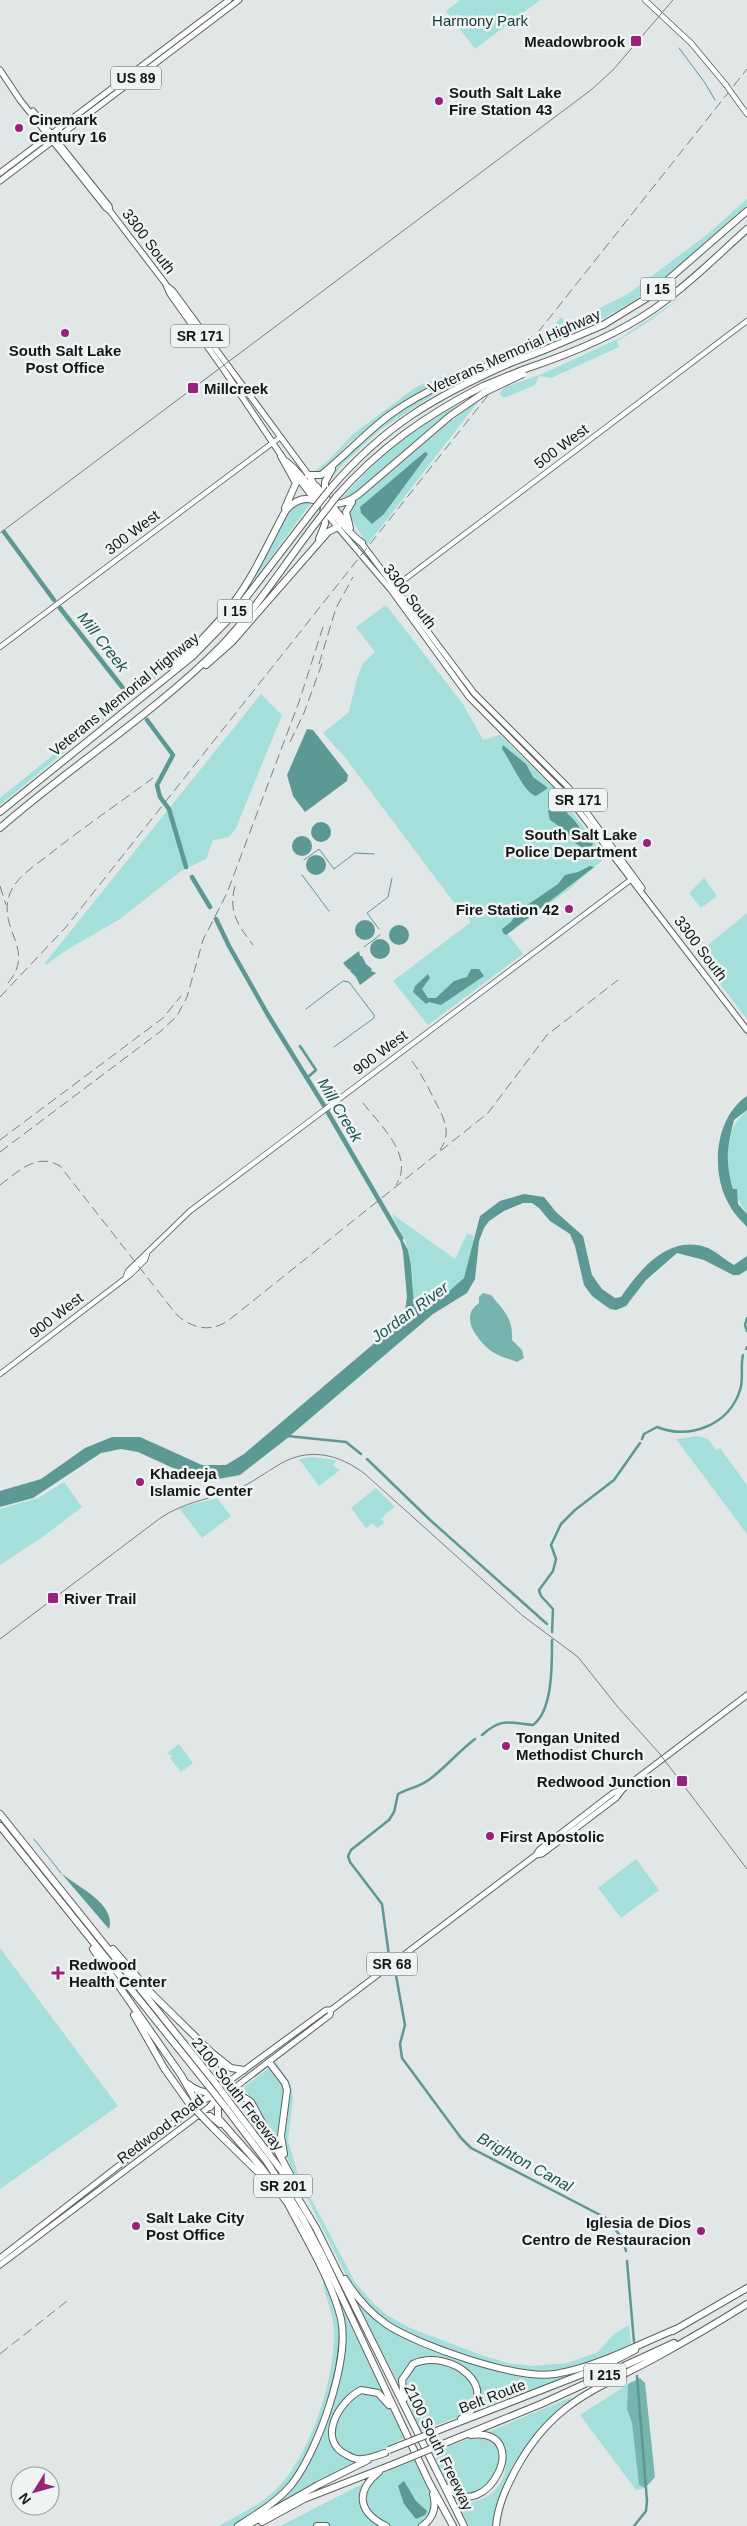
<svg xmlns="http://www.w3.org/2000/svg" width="747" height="2526" viewBox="0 0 747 2526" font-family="Arial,sans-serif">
	<rect width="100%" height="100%" fill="#e1e6e6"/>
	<path fill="#a5dfdb" d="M460 0H540L475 49 446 11Z
		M747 199V205L662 281 632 302 595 323 538 346 561 317 568 324 628 294 709 233Z
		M682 297C661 313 640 328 617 341L619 347 551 378 539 376 535 385 504 398 499 394 505 387 542 374 622 337Z
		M523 345 517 354 426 388 405 400 350 442 321 472 312 473 329 460 353 434 416 387Z
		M448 385 380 430 342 465 327 484C332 470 342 462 353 451 382 423 412 403 448 385Z
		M481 398 367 545 348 513 351 506 449 420H453Z
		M463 403 438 421 351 497 338 503C371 464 416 423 463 403Z
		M299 503H311L253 581 289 510Z
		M386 605 463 704 483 740 500 735 556 790 606 857 567 891 508 934 523 954 428 1025 393 981 471 922 465 912H461L344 756 323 733 349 712 356 682 363 663 375 652 356 627Z
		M201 636 173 663 0 805V798L122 699 130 690Z
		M261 694 282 715 236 828 229 837 213 840 206 859 181 871 120 919 65 951 46 965 45 963Z
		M704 878 717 896 701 908 689 893Z
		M747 913V1019L697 954Z
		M747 1111V1213C726 1187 716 1134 747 1111Z
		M392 1214 455 1259 467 1234 473 1235C476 1247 468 1282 458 1290 449 1296 438 1295 429 1300 423 1303 420 1309 412 1309 413 1288 414 1266 407 1246 404 1235 396 1225 392 1214Z
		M698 1436 708 1439 716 1450 720 1448 747 1485V1534L676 1439Z
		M312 1457 336 1460 333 1466 340 1470 319 1486 299 1459Z
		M64 1482 82 1507 44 1536 0 1565V1509L38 1498Z
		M376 1488 395 1507 383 1516 384 1518H381L384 1523 377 1528 373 1523 366 1528 351 1508Z
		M217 1498 231 1516 202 1538 179 1508Z
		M179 1744 193 1763 181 1772 170 1758 172 1756 167 1753Z
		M636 1859 659 1890 621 1918 598 1888Z
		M0 1948 118 2106 0 2189Z
		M276 2062 291 2085 293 2097 288 2141 298 2174 355 2282 371 2301 387 2315 410 2328 484 2356 508 2363 532 2366 567 2363 598 2352 614 2334 629 2325 631 2344 585 2365 546 2374 495 2367 411 2336 389 2323 370 2308 352 2287 288 2160 283 2140 289 2094 275 2066Z
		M270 2067 281 2080 286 2091 279 2148 258 2106 244 2090 245 2086Z
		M323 2280C331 2295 339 2313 341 2330 343 2368 318 2450 294 2479 284 2492 250 2522 234 2526 230 2526 223 2526 219 2526 236 2516 256 2507 271 2494 309 2462 335 2380 334 2331 334 2314 323 2293 323 2280Z
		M353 2294 383 2323 490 2369 510 2374 540 2377 592 2368 472 2413 476 2381C463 2359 440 2362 417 2361L400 2387Z
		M338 2299 385 2396 364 2389 340 2406 332 2441 357 2461 255 2518 292 2486 338 2385 343 2363Z
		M422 2363 451 2365 474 2383 475 2401 461 2416 421 2431C410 2408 391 2377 422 2363Z
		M628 2384 627 2409 632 2423 639 2485 645 2488 636 2490 580 2415Z
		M364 2392C389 2396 394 2418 404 2438 392 2444 375 2457 361 2457 354 2457 349 2454 343 2450 322 2433 343 2398 364 2392Z
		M572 2397C570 2403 540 2427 533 2438 513 2464 504 2495 494 2526H469L453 2497C480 2515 516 2480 503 2453 499 2446 489 2439 483 2434Z
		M472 2438C477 2439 483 2438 487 2440 523 2453 483 2526 450 2488 442 2479 438 2463 433 2452Z
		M414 2460 433 2497V2511L421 2526C411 2526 399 2526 390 2526 370 2522 359 2497 373 2481 383 2471 402 2466 414 2460Z
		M366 2482 363 2500 381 2526H280Z"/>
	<path fill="#77b3af" d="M483 1293 491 1295C504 1311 513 1318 512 1340L522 1350 524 1358 517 1362C509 1359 498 1356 491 1351 476 1338 459 1317 479 1303V1297Z
		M640 2378 645 2383 655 2477 645 2488 639 2485 632 2423 627 2409 628 2384Z"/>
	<path fill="#5c9894" d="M425 452 428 454 384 514 372 524 361 513 360 507Z
		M307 729 313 730 348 775 347 781 305 812 293 796 287 775Z
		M503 745 526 764 533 777 548 788 536 796C524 793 511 761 502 749Z
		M556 804 563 805C568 817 571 815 578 825 584 833 582 840 593 843L592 846 583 848 570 840 563 829 550 820 548 811Z
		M311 832a10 10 0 1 1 20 0a10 10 0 1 1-20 0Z
		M292 846a10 10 0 1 1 20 0a10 10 0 1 1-20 0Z
		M306 865a10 10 0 1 1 20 0a10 10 0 1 1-20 0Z
		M590 866 594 867 506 935 503 933 502 929 511 922 517 912 558 884 565 875 578 872Z
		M355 930a10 10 0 1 1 20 0a10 10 0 1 1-20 0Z
		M389 935a10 10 0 1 1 20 0a10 10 0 1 1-20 0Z
		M370 949a10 10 0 1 1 20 0a10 10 0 1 1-20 0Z
		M359 951 360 956H362L366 964 372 969 371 971 376 973 360 985 356 977 350 971 351 969 349 970 343 963Z
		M471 969H479L484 976 441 1005 429 1002 426 1004 413 992 415 986 428 974 430 978 422 989 428 998H436L454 981 467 977Z
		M747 1096V1110L734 1120C727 1147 725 1161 733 1189H737L738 1204 747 1214V1227C741 1220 734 1214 730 1206 710 1174 714 1118 747 1096Z
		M524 1194 544 1197 556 1212 583 1236 592 1275 602 1289 615 1298 621 1297C640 1269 670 1233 708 1248 717 1252 725 1260 734 1265L747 1256V1270L739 1275H733L704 1260 677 1253 646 1280 626 1306 616 1310 610 1309 592 1296 584 1285 575 1246 570 1234 550 1221 539 1208 532 1203H523L504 1211 489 1221 484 1228 479 1241 475 1279 467 1293 433 1314 285 1440 240 1475 212 1480 197 1479 138 1452 121 1449 101 1453 33 1498 0 1507V1491L41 1479 85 1448 112 1437H140L202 1465H226L244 1454 404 1318 407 1297 403 1252 398 1232 408 1250 411 1265 414 1307 445 1295 464 1278 480 1216 500 1201Z
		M61 1873C75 1886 117 1903 109 1929Z
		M404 2481 416 2501 427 2511 425 2515 416 2519 404 2504 398 2486Z"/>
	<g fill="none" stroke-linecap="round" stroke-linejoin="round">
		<path stroke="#5c9894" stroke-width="1" d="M679 48 705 83 715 100
			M304 860 319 849 334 869 355 853 374 854
			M302 875 329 911
			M379 929 367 913 388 897 392 878
			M364 947 380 935
			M306 1009 343 981 349 982 374 1015V1018L334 1047
			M34 1839 61 1873"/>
		<path stroke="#5c9894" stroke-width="2.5" d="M300 1046 316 1070 307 1078
			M747 1318 745 1325 747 1331
			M746 1349 747 1347
			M287 1436 346 1442 361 1454
			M642 1439 644 1434 657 1427C690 1440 729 1425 740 1390 744 1379 740 1367 743 1355
			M367 1459 429 1519 547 1624
			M552 1632 553 1609 541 1596 539 1590 553 1571 556 1559 551 1545 561 1524 575 1510 614 1480 640 1443
			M482 1735C502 1717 509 1723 533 1725 553 1711 552 1663 552 1640
			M389 1956 382 1904 350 1862 348 1856 351 1850 389 1820 394 1812 398 1794C409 1788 420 1787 430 1779 446 1767 459 1751 475 1739
			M395 1970 405 2025 400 2044 402 2058 461 2138 471 2148 606 2218 623 2239 626 2251
			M627 2261 634 2342
			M634 2526 646 2511 647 2501 637 2376"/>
		<path stroke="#5c9894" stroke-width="4.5" d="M4 532 54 600
			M60 608 126 692
			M147 720 173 755 157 785 160 797 169 809 186 867
			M192 877 210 907
			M216 919 229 946 268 1015 323 1104 401 1238"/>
		<defs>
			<path id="secondary" d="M645 0 691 43 726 85
				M741 106 747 114
				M392 589 747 321
				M0 647 279 438
				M126 1276 128 1271 190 1211 633 878
				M0 1374 131 1274 145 1260 147 1254"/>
			<path id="primary" d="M0 70 20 100 106 208 110 211 165 283 170 294 224 370 283 458
				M33 111 109 206 110 211
				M0 173 229 0
				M0 181 239 0
				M167 286 173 291 310 477
				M291 469 316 502
				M317 486 349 526
				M323 510 391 590 469 697 568 797 747 1030
				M360 541 474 693 569 788 642 888
				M536 1855 542 1854 616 1798 623 1789 747 1695
				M228 2082 326 2010H331L536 1855 539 1850 613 1793 623 1789
				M233 2089 330 2015 331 2010
				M0 2258 207 2097
				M0 2265 212 2105"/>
			<path id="highway" d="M542 351 603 325 647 298 747 211
				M525 369C570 354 615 336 654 309 687 286 717 256 747 229
				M281 456 296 483 285 508
				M284 460C312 478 319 524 359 494L450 416 485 392
				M308 475H321C345 456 366 432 391 414 427 388 470 372 512 357
				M311 479 320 496
				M330 489C384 426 434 397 508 364
				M336 497C378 449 426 415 483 386
				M325 499V482L332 469
				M350 528 346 512 352 502
				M319 539 325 524 324 508
				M176 665C197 645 217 625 234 602 255 574 269 541 286 510 317 476 340 529 362 543
				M206 665 232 642 328 532 338 527
				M0 812 193 656 231 617 314 509
				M0 828C72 765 155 713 222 645 258 607 287 560 319 519
				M0 1814 213 2080
				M0 1826 207 2084
				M93 1949 181 2075 198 2105
				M113 1949 152 1994 211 2052 231 2068 244 2070
				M134 2015 164 2068
				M221 2062 224 2075 221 2089
				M269 2062 285 2083 287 2090 281 2136 284 2154
				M230 2080 218 2101V2118L261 2167 291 2208
				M188 2084C202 2096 220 2094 236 2087
				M205 2099C220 2093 238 2091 251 2102L299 2191
				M231 2104 281 2170 316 2228 464 2526
				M210 2107 217 2098
				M226 2108 267 2162 302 2217 323 2257 429 2482 453 2526
				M198 2116H210L220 2124
				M213 2128 268 2182
				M345 2279C356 2297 369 2312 386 2324 419 2346 517 2380 555 2374 597 2367 637 2345 676 2329
				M673 2331 747 2288
				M404 2399 402 2380 413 2364C451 2347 505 2390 461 2419
				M444 2428 606 2365 635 2350
				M450 2441 541 2404 674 2343
				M385 2453C378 2455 369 2459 362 2459 357 2460 352 2458 347 2455 316 2440 339 2401 361 2390L378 2393 389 2405
				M379 2472C354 2492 359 2513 386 2526
				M448 2488C486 2526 536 2428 471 2435
				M262 2522 304 2499 394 2464
				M238 2526C257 2514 277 2502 292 2484 318 2451 350 2360 341 2319 332 2281 306 2239 288 2204
				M246 2526 318 2485 368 2460
				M317 2526H326
				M422 2526C433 2519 437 2507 433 2494
				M496 2526C498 2505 506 2488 516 2469 552 2403 593 2391 655 2358 686 2341 717 2323 747 2304"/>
		</defs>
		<use href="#secondary" stroke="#5c6160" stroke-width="6"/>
		<use href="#primary" stroke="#5c6160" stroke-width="7"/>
		<use href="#highway" stroke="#5c6160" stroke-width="8"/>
		<use href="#secondary" stroke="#fff" stroke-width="4.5"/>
		<use href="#primary" stroke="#fff" stroke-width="5"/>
		<use href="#highway" stroke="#fff" stroke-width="6"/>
		<path stroke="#7a7e7e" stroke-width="1" d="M0 533 591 90 613 70 673 0
			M0 1639 159 1519C185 1501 209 1500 237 1489 252 1483 266 1472 280 1464 309 1447 339 1454 365 1474L523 1616 578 1657 617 1706 659 1753 747 1869"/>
		<path stroke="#7a7e7e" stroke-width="1" stroke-dasharray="10 5" stroke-linecap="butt" d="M319 664 336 608 353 577
			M290 742 304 713 324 658
			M0 886 6 905
			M235 886C228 912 238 925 253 945
			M8 983C35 951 1 931 8 900 9 894 12 888 16 883 25 871 40 862 51 853 84 827 119 803 153 778
			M0 997 66 927 747 69
			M412 1061C420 1072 426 1083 432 1095 441 1114 454 1130 440 1150
			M363 1103C380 1125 415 1156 396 1185
			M0 1140 163 1018 181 996
			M0 1152 161 1031 177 1016 187 997 203 940 227 893 299 702 323 627
			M0 1185C18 1172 36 1152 60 1166L176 1314C192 1329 211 1333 229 1320L488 1113 547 1035 618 980
			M0 2354 67 2301"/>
		<defs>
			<path id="secondary-bridge" d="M726 85 741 106"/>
			<path id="highway-bridge" d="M508 364 542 351
				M483 386 525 369
				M485 392 523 374
				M314 509 330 489
				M319 519 336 497
				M164 2068 188 2102 213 2128
				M213 2080 231 2104
				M207 2084 226 2108
				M389 2450 444 2428
				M394 2464 450 2441"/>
		</defs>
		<use href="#secondary-bridge" stroke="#5c6160" stroke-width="6" stroke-linecap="butt"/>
		<use href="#highway-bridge" stroke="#5c6160" stroke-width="8" stroke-linecap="butt"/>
		<use href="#secondary-bridge" stroke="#fff" stroke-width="4.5"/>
		<use href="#highway-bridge" stroke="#fff" stroke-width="6"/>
	</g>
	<g fill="#99217b" stroke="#eef4f3" stroke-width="2">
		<rect x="630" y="35" width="12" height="12" rx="2.5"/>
		<circle cx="439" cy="101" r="5"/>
		<circle cx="19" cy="128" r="5"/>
		<circle cx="65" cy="333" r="5"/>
		<rect x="187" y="382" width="12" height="12" rx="2.5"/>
		<circle cx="647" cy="843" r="5"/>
		<circle cx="569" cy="909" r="5"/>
		<circle cx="140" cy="1482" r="5"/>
		<rect x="47" y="1592" width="12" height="12" rx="2.5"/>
		<circle cx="506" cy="1746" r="5"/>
		<rect x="676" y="1775" width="12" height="12" rx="2.5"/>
		<circle cx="490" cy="1836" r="5"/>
		<path d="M55.5 1965.5h5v5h5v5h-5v5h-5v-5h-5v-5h5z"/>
		<circle cx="136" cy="2226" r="5"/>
		<circle cx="701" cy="2231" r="5"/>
	</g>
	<g text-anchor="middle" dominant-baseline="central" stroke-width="5" stroke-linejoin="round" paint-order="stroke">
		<g fill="#eef4f3" stroke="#575a5a" stroke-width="1">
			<rect x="111" y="66.5" width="50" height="23" rx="4"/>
			<rect x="640.5" y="277.5" width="35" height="23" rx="4"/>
			<rect x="171" y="324.5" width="58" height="23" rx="4"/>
			<rect x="217.5" y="599.5" width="35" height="23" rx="4"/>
			<rect x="549" y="788.5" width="58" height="23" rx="4"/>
			<rect x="367" y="1952.5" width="50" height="23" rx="4"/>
			<rect x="254" y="2174.5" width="58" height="23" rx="4"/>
			<rect x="584" y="2363.5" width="42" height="23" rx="4"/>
		</g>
		<g font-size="14" font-weight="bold" fill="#161818">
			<text x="136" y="78">US 89</text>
			<text x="658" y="289">I 15</text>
			<text x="200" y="336">SR 171</text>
			<text x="235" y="611">I 15</text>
			<text x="578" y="800">SR 171</text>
			<text x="392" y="1964">SR 68</text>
			<text x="283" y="2186">SR 201</text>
			<text x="605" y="2375">I 215</text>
		</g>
		<g font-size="15" fill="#173634" stroke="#eef4f3">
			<text x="480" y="20">Harmony Park</text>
		</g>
		<g font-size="15" font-weight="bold" fill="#161818" stroke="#eef4f3" text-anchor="start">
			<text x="625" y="41" text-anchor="end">Meadowbrook</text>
			<text x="449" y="92">South Salt Lake<tspan x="449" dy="17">Fire Station 43</tspan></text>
			<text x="29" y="119">Cinemark<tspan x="29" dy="17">Century 16</tspan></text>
			<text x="65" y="350" text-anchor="middle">South Salt Lake<tspan x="65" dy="17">Post Office</tspan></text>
			<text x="204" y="388">Millcreek</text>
			<text x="637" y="834" text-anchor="end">South Salt Lake<tspan x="637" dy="17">Police Department</tspan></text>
			<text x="559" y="909" text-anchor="end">Fire Station 42</text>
			<text x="150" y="1473">Khadeeja<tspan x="150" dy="17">Islamic Center</tspan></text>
			<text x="64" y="1598">River Trail</text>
			<text x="516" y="1737">Tongan United<tspan x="516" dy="17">Methodist Church</tspan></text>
			<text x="671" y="1781" text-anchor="end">Redwood Junction</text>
			<text x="500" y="1836">First Apostolic</text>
			<text x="69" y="1964">Redwood<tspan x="69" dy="17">Health Center</tspan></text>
			<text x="146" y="2217">Salt Lake City<tspan x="146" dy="17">Post Office</tspan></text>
			<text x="691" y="2222" text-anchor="end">Iglesia de Dios<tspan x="691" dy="17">Centro de Restauracion</tspan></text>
		</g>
		<g font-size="15" fill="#161818" stroke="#eef4f3">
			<text transform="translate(149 241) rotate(53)">3300 South</text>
			<text transform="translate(514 351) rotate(-24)">Veterans Memorial Highway</text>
			<text transform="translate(561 446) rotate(-37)">500 West</text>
			<text transform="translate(132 532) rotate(-37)">300 West</text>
			<text transform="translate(410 596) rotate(53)">3300 South</text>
			<text transform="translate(124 694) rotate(-39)">Veterans Memorial Highway</text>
			<text transform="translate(701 948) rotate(53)">3300 South</text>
			<text transform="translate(380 1052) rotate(-37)">900 West</text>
			<text transform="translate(56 1315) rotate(-38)">900 West</text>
			<text transform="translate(238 2094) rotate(52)">2100 South Freeway</text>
			<text transform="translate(160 2129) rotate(-37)">Redwood Road</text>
			<text transform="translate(492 2396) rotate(-21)">Belt Route</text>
			<text transform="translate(439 2447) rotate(64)">2100 South Freeway</text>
		</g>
		<g font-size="16" font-style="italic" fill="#1f5451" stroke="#eef4f3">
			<text transform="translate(103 642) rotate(52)">Mill Creek</text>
			<text transform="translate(340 1110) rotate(59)">Mill Creek</text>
			<text transform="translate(410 1312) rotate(-36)">Jordan River</text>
			<text transform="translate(525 2162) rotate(29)">Brighton Canal</text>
		</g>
	</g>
	<g transform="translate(35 2491) rotate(233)"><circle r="24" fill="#eef4f3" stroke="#989c9b"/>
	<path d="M0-4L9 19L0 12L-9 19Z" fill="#99217b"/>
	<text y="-8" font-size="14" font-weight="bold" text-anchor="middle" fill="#161818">N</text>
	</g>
</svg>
